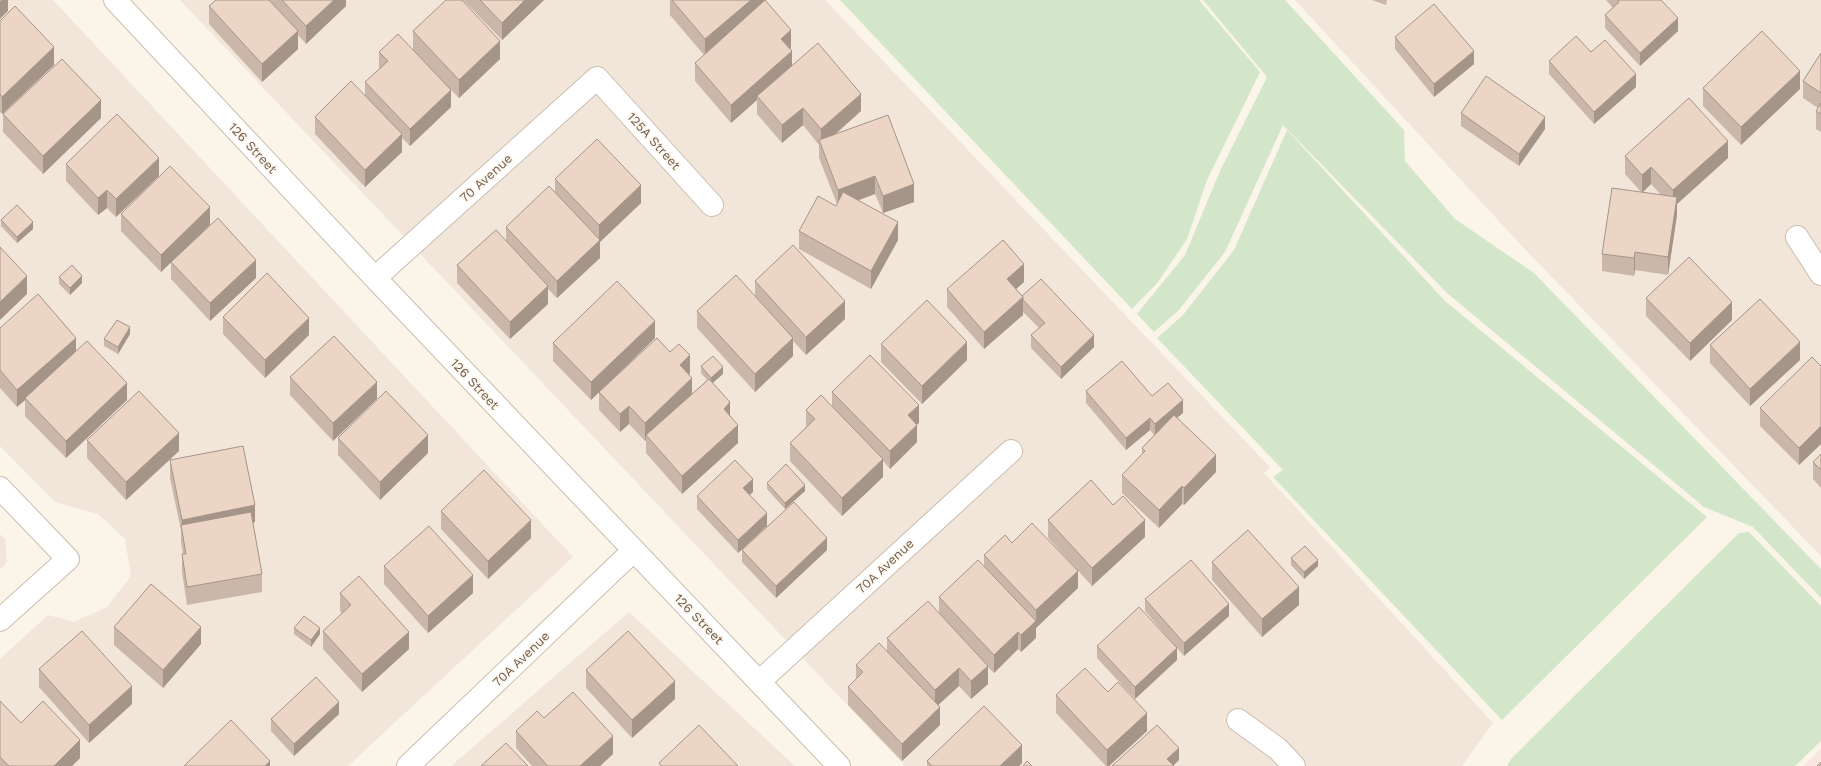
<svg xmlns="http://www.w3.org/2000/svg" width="1821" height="766" viewBox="0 0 1821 766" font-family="'Work Sans',sans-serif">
	<rect width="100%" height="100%" fill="#faf4e9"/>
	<path fill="#f1e6d9" d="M0 0H53L573 557 348 766H0V659L48 615 74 622 107 607 131 576 125 539 98 514 55 502 0 446Z
		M180 0H825L1270 467 1264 473 1493 723 1462 766H905Z
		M1295 0H1821V556L1521 245Z
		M0 534 5 539 7 562 0 569Z
		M629 612 795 766H451Z"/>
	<path fill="#f9e7df" d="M1821 749V766H1803Z"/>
	<path fill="#d4e6c9" d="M840 0H1199L1260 72 1207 180 1187 239 1158 282 1132 309Z
		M1203 0H1285L1404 130 1405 161 1455 219 1534 273 1821 569V598L1753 527 1704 507 1447 293 1283 125 1225 252 1179 310 1154 332 1137 314 1185 255 1220 171 1267 77Z
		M1287 130 1445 301 1707 517 1502 720 1273 477 1283 470 1157 338 1183 315 1234 250Z
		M1749 532 1821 606V741L1795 766H1507L1511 759 1739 533Z"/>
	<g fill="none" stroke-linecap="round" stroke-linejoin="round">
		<defs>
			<path id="minor" d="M115 0 375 278 839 766
				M1797 237 1821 274
				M375 278 597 78 712 205
				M0 488 68 559 0 620
				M759 682 1011 451
				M1238 720 1278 749 1294 766
				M408 766 633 551"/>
		</defs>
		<use href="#minor" stroke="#cbbdb0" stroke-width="24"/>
		<use href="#minor" stroke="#fff" stroke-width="22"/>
	</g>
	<path fill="#cbb7a9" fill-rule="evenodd" d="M216 0H346V6L306 44 298 35V49L262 82 209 24V6Z
		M463 0H544L502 40Z
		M670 0H765V1L791 48 790 49 792 66 861 111 835 135 914 202 883 213 875 194 857 200 898 240 871 289 799 249V231L836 206 837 204 819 158V145L803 125 782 143 757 114V100L731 123 695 81V63L704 55 670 15Z
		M1372 0H1387L1386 5Z
		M1606 0H1661L1678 31 1640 66 1605 28V15L1613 8Z
		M0 21 54 65 2 114 0 112Z
		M413 31 500 59 459 98 451 90V107L410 146 402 138V152L365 187 315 134V117L365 95V82L379 69V52L413 49Z
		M1395 37 1474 64 1434 97 1395 49Z
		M1591 52 1636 87 1594 124 1549 74V61Z
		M1821 53V132L1816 129V111L1818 108 1803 98V81Z
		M1703 88 1800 89 1741 145 1703 106Z
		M1461 113 1545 129 1519 166 1461 126Z
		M3 114 101 118 43 174 3 132Z
		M1625 156 1728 158 1677 204V215L1668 275 1635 270 1634 276 1602 271V254L1641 192 1625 174ZM1651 184 1661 195 1643 192Z
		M66 164 159 176 116 217 107 208 98 215 66 181Z
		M555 179 641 203 600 242V258L557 298 548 289V304L510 339 457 283V265L506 241V227L555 193Z
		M121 214 210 225 174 259 256 278 210 321 171 279V262L161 272 121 231Z
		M1 220 33 229 17 243 1 226Z
		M59 277 82 283 70 295 59 284Z
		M755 281 845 319 806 355 793 341V356L755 392 697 328V311L755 296Z
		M1024 282 1016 289 1022 296 1094 347 1061 379 1031 348V335L1039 328 1023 312V315L984 349 947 307V289Z
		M1646 298 1732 320 1690 361 1646 316Z
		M223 317 309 335 265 378 223 334Z
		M0 328 76 351 127 400 66 458 25 416V400L17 407 0 388Z
		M130 334 118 354 104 346V339Z
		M334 336 333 441 290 395V377Z
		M655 338 608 384 690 373 689 374 692 394 707 380 701 373V366L723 374 713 383 730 416 738 443 682 494 646 453V440L645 441 629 424 620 432 599 410V392L591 400 553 361V343Z
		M881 344 967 360 922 404 881 362Z
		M1710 345 1800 360 1750 406 1710 363Z
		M1821 366V444L1799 465 1760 426V408Z
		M1086 391 1152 396 1183 413 1177 417 1216 472 1184 505 1182 504 1159 528 1122 493V475L1142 455V448L1154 435 1150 430 1126 450 1086 403Z
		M832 392 919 423 917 424V442L890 469 883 461V477L842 516 790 461V443L806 427V410L832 407Z
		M338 438 428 453 380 500 338 455Z
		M87 440 179 451 126 500 87 458Z
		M1821 454V488L1813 479V462Z
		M170 460 255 522 253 523 262 574V592L187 605 182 572V554H183L181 542V530L170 478Z
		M767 483 805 491 785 509 767 489Z
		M753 492 750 495 767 526 738 553 697 509V496Z
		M1113 505 1145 537 1092 586 1048 538V520Z
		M441 511 531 538 488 579 441 529Z
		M1012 543 1078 588 1036 628V627V638L1021 652 1018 649 994 673 988 667V684L971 699 959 686 938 705 940 725 902 761 848 705V687L856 679V665L887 652V638L939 612V597L984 566V555Z
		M742 550H827L776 598 742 562Z
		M1291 558 1318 566 1304 579 1291 565Z
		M1212 562 1299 605 1262 637 1212 580Z
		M384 566 473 593 428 633 384 584Z
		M340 593 409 649 362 692 323 649V631L342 614 340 611Z
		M1145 599 1229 616 1184 656 1177 648V660L1135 699 1097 658V646H1175L1145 611Z
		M114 627 201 644 163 688 114 645Z
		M294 628 320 634 311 647 294 634Z
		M39 669 132 704 89 743 39 687Z
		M586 670 675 699 632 738 586 688Z
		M1108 692 1147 731 1109 766H1106L1056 713V695Z
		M0 701 21 723 80 758 72 766H0Z
		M339 714 294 756 271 731V719Z
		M544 718 613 754 600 766H532L516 748V731Z
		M927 761 1022 763 1019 766H927Z"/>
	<path fill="#a59589" d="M1 0H8V11L0 19V1Z
		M334 0H346V6L306 44V26Z
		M525 0H544L502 40V23Z
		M751 0H765V5L705 57V39Z
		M1678 18V31L1640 66V53Z
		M791 30V48L781 56V39Z
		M298 31V49L262 82V64Z
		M500 41V59L459 98V80Z
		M54 47V65L2 114V97Z
		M792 51V69L757 96V100L731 123V105Z
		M1474 51V64L1434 97V84Z
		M1800 71V89L1741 145V127Z
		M1636 74V87L1594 124V112Z
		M451 90V107L410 146V129Z
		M861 94V111L821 146V129Z
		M101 100V118L43 174V156Z
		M803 108V125L782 143V125Z
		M1545 117V129L1519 166V154Z
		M402 134V152L365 187V170Z
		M1728 141V158L1677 204V215L1668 275V257L1673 208V190Z
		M159 158V176L116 217V199Z
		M1651 167V184L1642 193V175Z
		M875 176V194L838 208V190Z
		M914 184V202L883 213V196Z
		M641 185V203L600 242V258L557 298V281L599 240V225Z
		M107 190V208L98 215V198Z
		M210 207V225L161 272V255Z
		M33 222V229L17 243V237Z
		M898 222V240L871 289V271Z
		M1635 252V270L1634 276V258Z
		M256 260V278L210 321V303Z
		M1024 264V282L1007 297V279Z
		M27 276V294L0 320V302Z
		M82 276V283L70 295V288Z
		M548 286V304L510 339V322Z
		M1023 297V315L984 349V332Z
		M845 301V319L806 355V337Z
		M1732 302V320L1690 361V343Z
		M309 318V335L265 378V360Z
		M655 321V338L591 400V382Z
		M130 327V334L118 354V347Z
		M1094 335V347L1061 379V367Z
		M76 338V355L25 398V400L17 407V390Z
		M793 338V356L755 392V374Z
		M967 342V360L922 404V386Z
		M1800 342V360L1750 406V389Z
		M690 355V373L680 383V365Z
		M723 367V374L711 384V378Z
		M692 378V396L646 435V440L645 441V423Z
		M377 382V399L333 441V423Z
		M127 383V400L66 458V441Z
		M1183 400V413L1155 436V424Z
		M730 402V420L724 409Z
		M919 405V423L908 433V415Z
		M629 406V424L620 432V414Z
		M1150 418V430L1126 450V438Z
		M738 425V443L682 494V476Z
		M917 425V442L890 469V451Z
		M1821 426V444L1799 465V448Z
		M179 433V451L126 500V482Z
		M428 435V453L380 500V482Z
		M1216 455V472L1184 505V488Z
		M883 459V477L842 516V498Z
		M753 479V492L743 501V488Z
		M805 485V491L785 509V503Z
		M1182 486V504L1159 528V510Z
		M255 505V522L183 538 182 534V520Z
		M767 513V526L738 553V540Z
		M531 520V538L488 579V561Z
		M1145 520V537L1092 586V568Z
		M827 538V550L776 598V586Z
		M1318 560V566L1304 579V572Z
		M1078 571V588L1036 628V610Z
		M473 575V593L428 633V616Z
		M1299 587V605L1262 637V619Z
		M1229 604V616L1184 656V643Z
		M1036 621V638L1021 652V635Z
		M201 627V644L163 688V670Z
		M320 628V634L311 647V640Z
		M409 632V649L362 692V674Z
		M1018 632V649L994 673V655Z
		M1177 648V660L1135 699V687Z
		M988 666V684L971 699V681Z
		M959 668V686L935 708V690Z
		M675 681V699L632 738V720Z
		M132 686V704L89 743V725Z
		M339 702V714L294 756V744Z
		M940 707V725L902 761V744Z
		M1147 713V731L1109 766H1107V750Z
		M613 736V754L600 766H580Z
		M80 740V758L72 766H54Z
		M1022 745V763L1019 766H1000Z
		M1179 748V760L1173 766 1167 759Z
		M270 761V766H265Z"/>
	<path fill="#ecd5c4" stroke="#a59589" d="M216 0H269L298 31 262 64 209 6Z
		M282 0H334L306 26Z
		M446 0H462L500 41 459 80 413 31Z
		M480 0H525L502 23Z
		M672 0H751L705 39Z
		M765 0 791 30 781 39 792 51 731 105 695 63Z
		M1618 0H1661L1678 18 1640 53 1605 15 1619 2Z
		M1434 4 1474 51 1434 84 1395 37Z
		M15 6 54 47 2 97 0 94V21Z
		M1762 31 1800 71 1741 127 1703 88Z
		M398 34 451 90 410 129 365 82 388 61 379 52Z
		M1576 36 1591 52 1605 40 1636 74 1594 112 1549 61Z
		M818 43 861 94 821 129 803 108 782 125 757 96Z
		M1821 53V93L1803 81Z
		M62 59 101 100 43 156 3 114Z
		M1486 76 1545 117 1519 154 1461 113Z
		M351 81 402 134 365 170 315 117Z
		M1689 98 1728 141 1673 190 1651 167 1642 175 1625 156Z
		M1821 103V114L1816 111Z
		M117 114 159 158 116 199 107 190 98 198 66 164Z
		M888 115 914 184 883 196 875 176 838 190 819 140Z
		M597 139 641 185 599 225 555 179Z
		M170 166 210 207 161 255 121 214Z
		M549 186 600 240 557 281 506 227Z
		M1612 188 1677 197 1668 257 1635 252 1634 258 1602 254Z
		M843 192 898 222 871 271 799 231 818 196 836 206Z
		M17 205 33 222 17 237 1 220Z
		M218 218 256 260 210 303 171 262Z
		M496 230 548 286 510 322 457 265Z
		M1003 240 1024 264 1007 279 1023 297 984 332 947 289Z
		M793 245 845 301 806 337 755 281Z
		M0 247 27 276 0 302Z
		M1689 257 1732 302 1690 343 1646 298Z
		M72 265 82 276 70 288 59 277Z
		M267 273 309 318 265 360 223 317Z
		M736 275 793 338 755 374 697 311Z
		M1041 279 1094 335 1061 367 1031 335 1045 323 1023 300V297L1022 296Z
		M617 281 655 321 591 382 553 343Z
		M38 294 76 338 17 390 0 370V328Z
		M1760 299 1800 342 1750 389 1710 345Z
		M927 300 967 342 922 386 881 344Z
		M117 320 130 327 118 347 104 339Z
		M334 336 377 382 333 423 290 377Z
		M657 338 670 352 679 344 690 355 680 365 692 378 645 423 629 406 620 414 599 392Z
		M87 341 127 383 66 441 25 398Z
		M870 355 919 405 908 415 917 425 890 451 832 392Z
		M713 356 723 367 711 378 701 366Z
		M1812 357 1821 366V426L1799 448 1760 408Z
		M1122 361 1152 396 1168 383 1183 400 1155 424 1150 418 1126 438 1086 391Z
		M709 379 730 402 724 409 738 425 682 476 646 435Z
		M139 391 179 433 126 482 87 440Z
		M386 391 428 435 380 482 338 438Z
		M821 395 883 459 842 498 790 443 815 419 806 410Z
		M1174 415 1216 455 1184 488 1182 486 1159 510 1122 475 1145 451 1142 448Z
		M243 446 255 505 182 520 170 460Z
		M1821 454V470L1813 462Z
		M735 460 753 479 743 488 767 513 738 540 697 496Z
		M786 464 805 485 785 503 767 483Z
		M484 470 531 520 488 561 441 511Z
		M1091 480 1113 505 1123 496 1145 520 1092 568 1048 520Z
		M794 502 827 538 776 586 742 550Z
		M251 512 262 574 187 587 182 554H186L181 525Z
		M1032 523 1078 571 1036 610 984 555 1005 535 1012 543Z
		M429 526 473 575 428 616 384 566Z
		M1248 530 1299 587 1262 619 1212 562Z
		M1305 546 1318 560 1304 572 1291 558Z
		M978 560 1036 621 1021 635 1018 632 994 655 939 597Z
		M1191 560 1229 604 1184 643 1145 599Z
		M359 576 409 632 362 674 323 631 351 605 340 593Z
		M151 584 201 627 163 670 114 627Z
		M928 601 988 666 971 681 959 668 935 690 887 638Z
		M1139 607 1177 648 1135 687 1097 646Z
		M304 616 320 628 311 640 294 628Z
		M82 631 132 686 89 725 39 669Z
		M628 631 675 681 632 720 586 670Z
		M879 643 940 707 902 744 848 687 863 672 856 665Z
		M1085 668 1108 692 1118 682 1147 713 1107 750 1056 695Z
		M316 677 339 702 294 744 271 719Z
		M573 692 613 736 580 766H548L516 731 537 711 544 718Z
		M0 701 21 723 43 701 80 740 54 766H9L0 757Z
		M984 706 1022 745 1000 766H932L927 761Z
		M231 720 270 761 265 766H184Z
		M699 725 738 766H661L659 763Z
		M1157 725 1179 748 1167 759 1174 766H1112Z
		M506 743 528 766H481Z
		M1027 761 1032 766H1023Z
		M1821 762V766H1817Z"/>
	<g text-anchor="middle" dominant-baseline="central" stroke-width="3.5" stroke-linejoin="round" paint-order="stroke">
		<g font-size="13" fill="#725d50" stroke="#fdf8ef">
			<text transform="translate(654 141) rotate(48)">125A Street</text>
			<text transform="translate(253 148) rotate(47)">126 Street</text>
			<text transform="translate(486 178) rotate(-42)">70 Avenue</text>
			<text transform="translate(475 384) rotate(47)">126 Street</text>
			<text transform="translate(885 566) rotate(-43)">70A Avenue</text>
			<text transform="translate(699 619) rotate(46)">126 Street</text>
			<text transform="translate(521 659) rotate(-44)">70A Avenue</text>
		</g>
	</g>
</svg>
